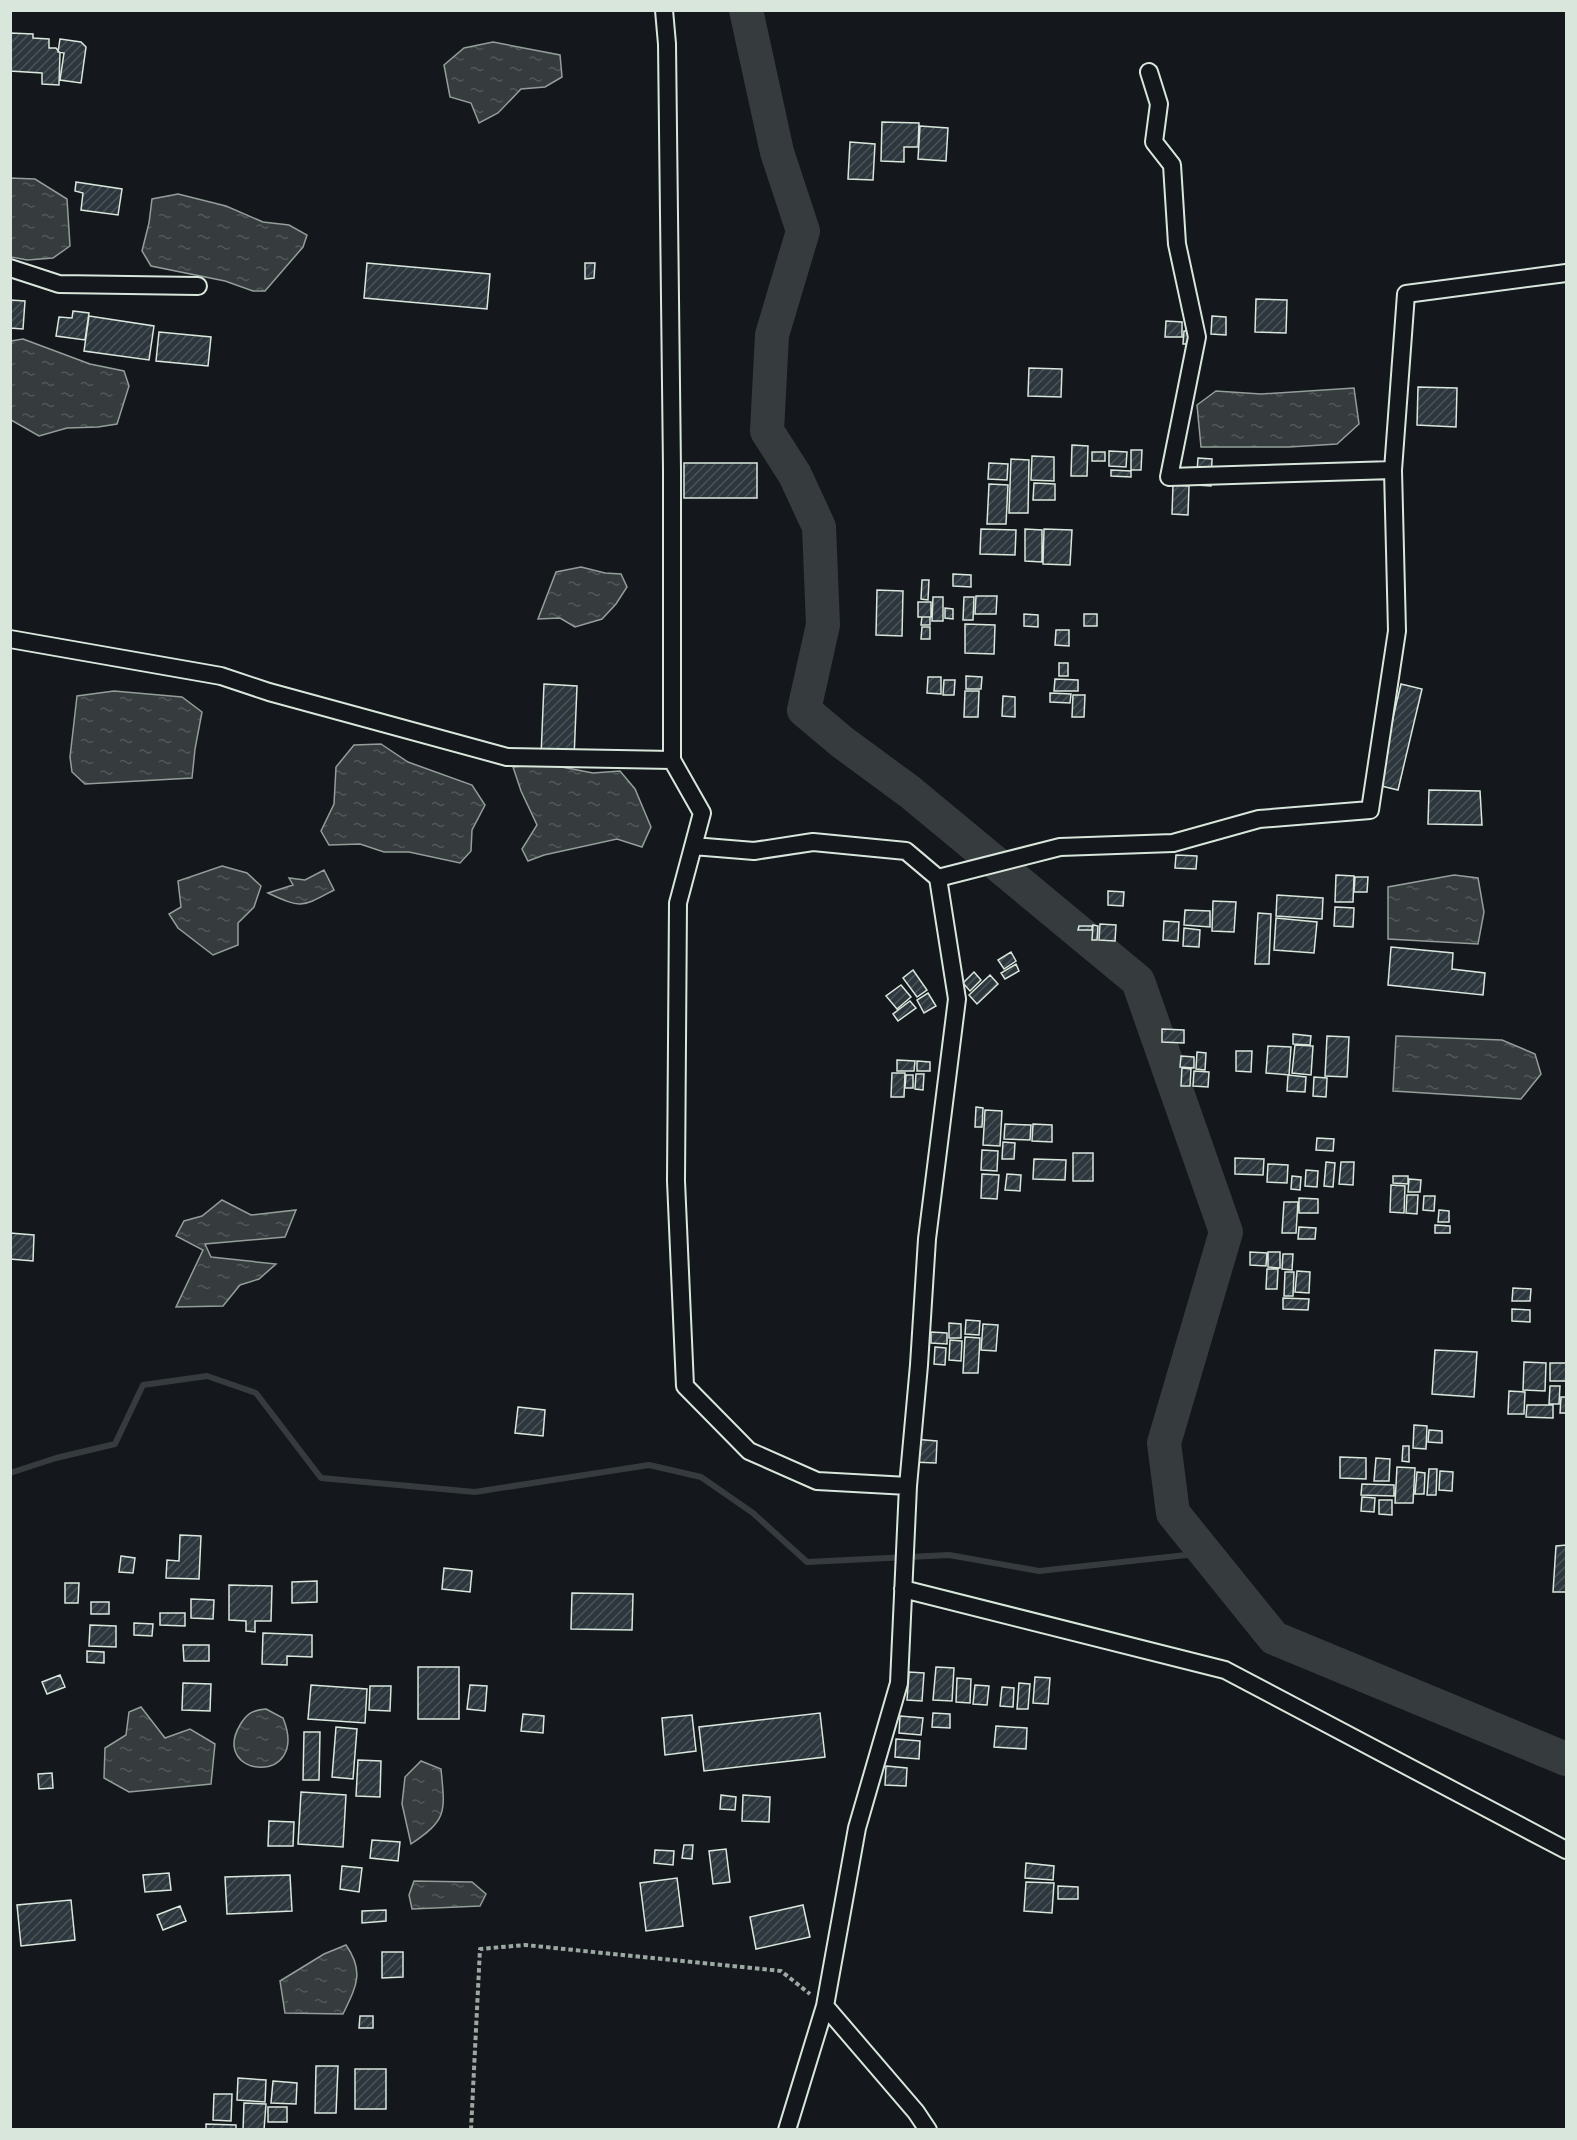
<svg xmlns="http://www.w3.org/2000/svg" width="1577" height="2140" viewBox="0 0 1577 2140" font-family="'Libre Baskerville',serif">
	<defs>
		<pattern id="water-ripples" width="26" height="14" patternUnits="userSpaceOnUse" patternTransform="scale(1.5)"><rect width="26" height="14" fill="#363b3e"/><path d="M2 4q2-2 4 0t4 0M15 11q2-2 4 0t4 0" fill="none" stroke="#525759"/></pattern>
		<pattern id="building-hatch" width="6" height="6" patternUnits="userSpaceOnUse" patternTransform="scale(1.5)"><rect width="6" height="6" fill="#2c363c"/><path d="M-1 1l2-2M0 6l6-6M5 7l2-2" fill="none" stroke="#4a5358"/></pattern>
	</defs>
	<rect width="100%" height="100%" fill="#14181c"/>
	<path fill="url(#water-ripples)" stroke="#939e99" stroke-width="1.5" d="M493 42 560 55 562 77 545 87 521 89 498 113 479 123 471 103 450 97 444 65 464 48Z
		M10 178 35 179 67 199 70 246 53 258 27 260 11 257Z
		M178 194 226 206 263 222 289 225 307 235 303 247 265 291H253L225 281 151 266 142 251 149 223 152 199Z
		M23 339 90 364 124 371 129 386 117 424 98 427 67 428 39 436 11 420V341Z
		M1354 388 1359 424 1337 444 1289 447H1201L1197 405 1216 391 1261 394Z
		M581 567 605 573 621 574 627 587 616 604 602 619 575 627 560 618 538 619 556 572Z
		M114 691 182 697 202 712 195 749 192 778 85 784 72 772 70 757 77 696Z
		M381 744 408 762 472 785 485 805 472 830 471 851 460 863 409 852H384L360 844 329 845 321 831 334 804 336 767 354 745Z
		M546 764 593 773 620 771 635 789 651 827 642 847 617 839 544 855 528 861 522 849 537 825 521 791 513 767Z
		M222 866 247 873 261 886 254 907 238 923V945L213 955 178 928 169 914 181 907 178 881Z
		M324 870 334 890C302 907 302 909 268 893L293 885 289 878 305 880Z
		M1454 875 1478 878 1484 912 1478 944 1388 939V887Z
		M1396 1036 1502 1040 1535 1054 1541 1074 1521 1099 1393 1091Z
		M222 1200 251 1215 296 1210 285 1237 205 1244 211 1257 276 1264 259 1279 240 1285 223 1306 176 1307 203 1250 176 1236 184 1221 202 1216Z
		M141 1707 165 1738 190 1729 215 1744 211 1784 129 1792 104 1778 105 1748 126 1735 129 1712Z
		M266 1709 283 1718C311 1787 209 1778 240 1725 247 1713 253 1710 266 1709Z
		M421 1761 441 1769C445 1812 448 1819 411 1844L402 1804 405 1777Z
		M414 1881 472 1882 486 1894 480 1906 412 1909 409 1895Z
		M346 1945C365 1972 356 1987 343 2014L285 2013 280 1981 324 1954Z"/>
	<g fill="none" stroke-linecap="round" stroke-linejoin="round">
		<path stroke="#363b3e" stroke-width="6" d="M10 1473 56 1458 115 1444 143 1385 207 1376 256 1393 321 1478 475 1492 649 1465 701 1477 753 1513 807 1562 949 1555 1039 1571 1205 1553"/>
		<path stroke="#363b3e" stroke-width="34" d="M746 10 777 152 803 231 772 335 767 431 795 475 819 527 823 625 804 710 842 742 910 792 1138 981 1226 1232 1164 1443 1173 1513 1274 1638 1566 1759"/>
	</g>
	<path fill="url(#building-hatch)" stroke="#d8e6dc" stroke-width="1.5" d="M10 33 33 34V38L49 39V48H56L60 53 59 85 42 84V73L10 71Z
		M60 39 81 42 86 47 81 83 60 80 64 53 58 52Z
		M882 122 919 123 918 147H904V162L881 161Z
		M920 126 948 128 946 161 918 159Z
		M850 142 875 144 873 180 848 179Z
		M76 182 122 189 118 215 81 210 83 193 75 191Z
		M367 263 490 274 487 309 364 298Z
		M585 263H595L594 278 585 279Z
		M1256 299 1287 300 1286 333 1255 332Z
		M10 300 25 301 23 329 10 328Z
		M73 311 89 313 85 340 56 336 59 317 72 318Z
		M89 316 154 326 149 360 84 351Z
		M1212 316 1226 317V335L1211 334Z
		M1166 321 1182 322V337H1165Z
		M1184 331H1192L1191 344H1183Z
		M159 332 211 337 208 366 156 361Z
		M1029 368 1062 369 1061 397 1028 396Z
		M1418 387 1457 388 1456 427 1417 425Z
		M1072 445 1088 446 1087 476H1071Z
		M1131 450H1142L1141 470H1131Z
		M1109 451 1127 452 1126 467 1109 466Z
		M1092 452H1105V461H1092Z
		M1032 456 1054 457V481L1031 480Z
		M1198 458 1212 459 1211 486 1196 485Z
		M1011 459 1029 460 1028 513H1009Z
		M684 463H757V498H684Z
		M989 463 1008 464 1007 480 988 479Z
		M1111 470 1131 471V477L1111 476Z
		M1034 483 1055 484V500H1033Z
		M989 484 1008 485 1006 524H987Z
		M1173 485 1189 486 1188 515 1172 514Z
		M981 529 1016 530 1015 555 980 554Z
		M1025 529 1042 530V562L1025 561Z
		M1044 529 1072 530 1070 565 1043 564Z
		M953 574 971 575V587L953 586Z
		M922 580H929L928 600 921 599Z
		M877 590 903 591 902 636 876 635Z
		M976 596H997L996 614H975Z
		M933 597H943V621H932Z
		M964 597H974L973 620H963Z
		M918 602H931V617H918Z
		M945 608 953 609V619L945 618Z
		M1024 614 1038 615V627L1024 626Z
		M1084 614H1097V626H1084Z
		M922 617H930V625H921Z
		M965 624 995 625 994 654 965 653Z
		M922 627H930V639H921Z
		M1056 630H1069V646L1055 645Z
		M1059 663H1068V676H1059Z
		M966 676 982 677 981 689H966Z
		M928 677H941V694L927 693Z
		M1055 679 1078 680V691H1054Z
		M944 680H955L954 695H943Z
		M544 684 577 686 574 758 541 756Z
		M1401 684 1422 689 1398 790 1377 785Z
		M965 691H979L978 717H964Z
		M1050 693 1071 694 1070 703 1050 702Z
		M1073 695H1085L1084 717H1072Z
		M1003 696 1015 697V717L1002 716Z
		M1429 790 1480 791 1482 825 1428 824Z
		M1176 855 1197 856 1196 869 1175 868Z
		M1336 875 1354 876 1353 902H1335Z
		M1355 877H1368L1367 892H1354Z
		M1108 891 1124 892 1123 906 1108 905Z
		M1277 895 1323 898 1322 919 1276 916Z
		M1213 901 1236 902 1234 932 1212 931Z
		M1335 907 1354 908 1353 927 1334 926Z
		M1185 910 1210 911V927L1184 925Z
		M1258 913 1271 914 1269 964H1255Z
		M1276 918 1317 922 1314 953 1274 950Z
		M1164 921 1179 922 1178 941 1163 940Z
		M1100 924 1116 925 1115 941 1099 940Z
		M1093 925 1098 926 1097 940H1092Z
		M1079 926H1092V930H1078Z
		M1184 928 1200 930 1199 947 1183 946Z
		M1391 947 1453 953 1452 969 1485 973 1483 995 1388 985Z
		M1011 952 1016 961 1004 969 998 960Z
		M1016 964 1019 971 1005 979 1001 973Z
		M913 970 927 990 917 997 903 978Z
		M974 972 981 980 970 991 963 983Z
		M990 975 998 984 977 1004 969 995Z
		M901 985 911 997 897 1009 886 996Z
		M928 993 936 1006 924 1013 917 1000Z
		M910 1001 916 1008 898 1021 893 1014Z
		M1162 1029 1184 1030V1043L1162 1042Z
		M1293 1034 1311 1036 1310 1045 1293 1044Z
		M1327 1036 1349 1037 1347 1077 1325 1076Z
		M1295 1045 1313 1046 1311 1075 1292 1073Z
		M1268 1046 1291 1047 1289 1075 1266 1073Z
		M1236 1051H1252L1251 1072 1236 1071Z
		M1197 1052 1206 1053 1205 1070 1196 1069Z
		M1181 1056 1194 1057V1068L1180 1067Z
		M897 1060 915 1061 914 1071H897Z
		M917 1061 930 1062V1071H917Z
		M1182 1068 1191 1069 1190 1086H1181Z
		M1194 1071 1209 1072 1208 1087 1193 1086Z
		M892 1073H905L904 1097H891Z
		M916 1074H924L923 1090 915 1089Z
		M906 1075H913V1088H905Z
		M1288 1075 1306 1077 1305 1092 1287 1091Z
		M1314 1077 1327 1078 1326 1097 1313 1096Z
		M976 1107 983 1108 982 1127H975Z
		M985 1110 1002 1111 1000 1146 983 1145Z
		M1005 1124 1031 1125 1030 1140 1004 1139Z
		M1033 1124 1052 1125V1142L1032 1141Z
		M1317 1138 1334 1139 1333 1151 1316 1150Z
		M1003 1142 1015 1143 1014 1159H1002Z
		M982 1150 998 1151 997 1171 981 1170Z
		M1073 1153H1093V1181H1073Z
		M1235 1158 1264 1159 1263 1175 1235 1174Z
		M1034 1159 1066 1160 1065 1180 1033 1179Z
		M1326 1162 1335 1163 1333 1187 1324 1186Z
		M1341 1162H1354L1353 1185 1339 1184Z
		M1268 1164 1288 1165 1287 1183 1267 1182Z
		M1306 1170 1318 1171 1317 1187 1305 1186Z
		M982 1174 999 1175 997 1199 981 1198Z
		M1007 1174 1021 1175 1020 1191 1005 1190Z
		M1292 1176 1301 1177 1300 1190 1291 1189Z
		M1393 1176H1408V1184L1393 1183Z
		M1409 1179 1421 1180 1420 1192H1408Z
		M1391 1185 1405 1186 1404 1213 1390 1212Z
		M1407 1195H1418L1417 1214 1406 1213Z
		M1424 1196H1435L1434 1211 1423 1210Z
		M1299 1198 1318 1199V1213H1299Z
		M1284 1202H1298L1296 1233H1282Z
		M1439 1210 1449 1211V1222H1438Z
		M1435 1225 1450 1226V1233H1435Z
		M1299 1227 1316 1228 1315 1239H1298Z
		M10 1233 34 1235 33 1261 10 1259Z
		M1250 1252 1267 1253 1266 1266 1250 1265Z
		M1268 1252H1280V1268L1268 1267Z
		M1283 1254H1293L1292 1270 1282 1269Z
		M1267 1269H1278L1277 1289H1266Z
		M1297 1271 1310 1272 1309 1293 1295 1292Z
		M1285 1272H1294L1293 1296H1284Z
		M1513 1288 1531 1289 1530 1301H1512Z
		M1283 1298 1309 1299 1308 1310 1283 1309Z
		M1512 1309 1530 1310V1322L1512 1321Z
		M966 1320 980 1321 979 1335 965 1334Z
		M949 1323 961 1324V1338H949Z
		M983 1324 998 1325 996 1351 981 1350Z
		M931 1332 947 1333V1344L931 1343Z
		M965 1337 980 1338 978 1373H963Z
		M950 1340 962 1341 961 1361 949 1360Z
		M935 1347 946 1348 945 1365 934 1364Z
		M1435 1350 1477 1352 1474 1397 1432 1394Z
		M1524 1362 1546 1363 1545 1391 1523 1390Z
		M1550 1363H1566V1381H1550Z
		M1550 1386H1560L1559 1404H1549Z
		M1509 1391 1525 1392 1524 1414H1508Z
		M1561 1397H1566V1413H1560Z
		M1527 1405H1553V1418L1526 1417Z
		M518 1407 545 1410 543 1436 515 1433Z
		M1414 1425 1427 1426 1426 1449 1413 1448Z
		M1429 1430 1442 1431V1443L1428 1442Z
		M913 1439 937 1441 936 1463 912 1462Z
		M1403 1446H1409V1462L1402 1461Z
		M1340 1457 1366 1458V1479L1340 1478Z
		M1376 1458 1390 1459 1389 1481H1374Z
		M1397 1467 1415 1468 1413 1503H1395Z
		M1429 1469H1437L1436 1495H1427Z
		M1440 1471 1453 1472 1452 1491 1439 1490Z
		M1417 1472 1425 1473 1424 1494H1415Z
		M1362 1484 1394 1485V1496L1361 1495Z
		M1362 1497 1375 1498 1374 1512 1361 1511Z
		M1379 1500H1392V1515L1379 1514Z
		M180 1535 201 1536 199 1579 166 1578 167 1560 179 1561Z
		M1566 1545V1592H1553L1556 1546Z
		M121 1556 135 1558 133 1573 119 1572Z
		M444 1568 472 1571 470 1592 442 1589Z
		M317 1581V1602L292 1603V1582Z
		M65 1583H79L78 1603H65Z
		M229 1585 272 1586 271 1621H255V1632L246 1631V1621L229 1620Z
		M572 1593 633 1594 632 1630 571 1629Z
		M191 1599 214 1600 213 1619 191 1618Z
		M91 1602H109V1614H91Z
		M160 1613H185V1626L160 1625Z
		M134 1623 153 1624 152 1636 134 1635Z
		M90 1625 116 1626V1647L89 1646Z
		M263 1633 312 1635V1657L287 1656V1665L262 1664Z
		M183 1645H209V1661H184Z
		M87 1651 104 1652V1663L87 1662Z
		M418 1667H459V1719H418Z
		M936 1667 954 1668 952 1701 933 1700Z
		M909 1672 924 1673 922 1701 907 1700Z
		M60 1675 65 1687 47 1694 42 1682Z
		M1035 1677 1050 1678 1048 1704 1033 1703Z
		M957 1678 971 1679 970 1703 956 1702Z
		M183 1683 211 1684 210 1711 182 1710Z
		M1019 1683 1030 1684 1028 1709H1017Z
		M311 1685 367 1689 365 1723 308 1719Z
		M470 1685 487 1686 485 1711 467 1709Z
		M975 1685 989 1686 987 1705 973 1704Z
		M370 1686H391L390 1711 369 1710Z
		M1002 1687 1014 1688 1013 1707 1000 1706Z
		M820 1713 825 1757 704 1771 699 1727Z
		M933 1713 950 1714V1728L932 1727Z
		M523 1714 544 1716 543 1733 521 1731Z
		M692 1715 696 1751 665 1755 662 1718Z
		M900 1716 923 1718 921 1735 899 1733Z
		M996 1726 1027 1728 1026 1749 994 1747Z
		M336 1727 357 1729 353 1779 332 1777Z
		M304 1732H320L319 1780H303Z
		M896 1739 920 1741 919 1759 895 1757Z
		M358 1760 381 1761 380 1797 356 1796Z
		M886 1766 907 1768 906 1786 885 1785Z
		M52 1773 53 1788 39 1789 38 1774Z
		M301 1792 346 1795 343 1847 298 1844Z
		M721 1795 736 1797 735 1810 720 1809Z
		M743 1795 770 1797 769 1822 742 1821Z
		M269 1821 294 1822 293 1846H268Z
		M372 1840 400 1842 398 1861 370 1858Z
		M684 1845H693L692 1859 682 1858Z
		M726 1849 730 1882 713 1884 709 1851Z
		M655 1850 674 1851 673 1865 654 1863Z
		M1026 1863 1054 1866 1053 1880 1025 1878Z
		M342 1866 362 1868 359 1892 340 1889Z
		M169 1873 171 1890 145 1892 143 1875Z
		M290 1875 292 1911 227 1914 225 1877Z
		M677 1878 683 1926 646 1931 640 1883Z
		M1026 1882 1054 1883 1052 1913 1024 1911Z
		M1058 1886 1078 1887V1899H1058Z
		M71 1900 75 1940 21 1946 17 1905Z
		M803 1905 810 1937 756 1949 750 1917Z
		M180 1906 186 1921 163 1930 157 1915Z
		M386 1910V1921L362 1923V1911Z
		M382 1952H403V1977L382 1978Z
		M360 2016H373V2028H359Z
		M316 2066H338L336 2113H315Z
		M355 2069H386V2109H355Z
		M238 2078 266 2080 265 2102 237 2100Z
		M273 2081 297 2083 296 2104 271 2103Z
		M214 2094H232L231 2121 213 2120Z
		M244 2103 266 2104 264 2130H243Z
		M268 2107H287V2122H268Z
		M206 2124 236 2125V2130H206Z"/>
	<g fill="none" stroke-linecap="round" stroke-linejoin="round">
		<defs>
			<path id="minor" d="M664 10 667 44 672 469V760L702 813 678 903 676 1181 685 1386 749 1451 817 1481 908 1486
				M1149 72 1159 104 1154 142 1172 165 1177 244 1197 337 1169 477 1393 470
				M10 268 59 284 198 286
				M10 639 221 676 269 692 507 757 672 760
				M693 846 754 851 813 842 906 851 938 878 1060 847 1173 843 1259 819 1370 810 1397 631 1393 470 1406 294 1566 273
				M903 1589 1225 1670 1566 1850
				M825 2006 916 2112 928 2130
				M787 2130 825 2006 857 1828 899 1683 908 1486 919 1365 927 1239 957 999 938 878"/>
		</defs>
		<use href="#minor" stroke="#d8e6dc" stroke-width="20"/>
		<path stroke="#9da8a2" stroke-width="4" stroke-dasharray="4.5 3" stroke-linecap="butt" d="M471 2130 480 1949 525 1945 781 1971 810 1994"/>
		<use href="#minor" stroke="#14181c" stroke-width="16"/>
	</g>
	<rect width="1577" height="2140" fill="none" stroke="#d8e6dc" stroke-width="24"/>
</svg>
